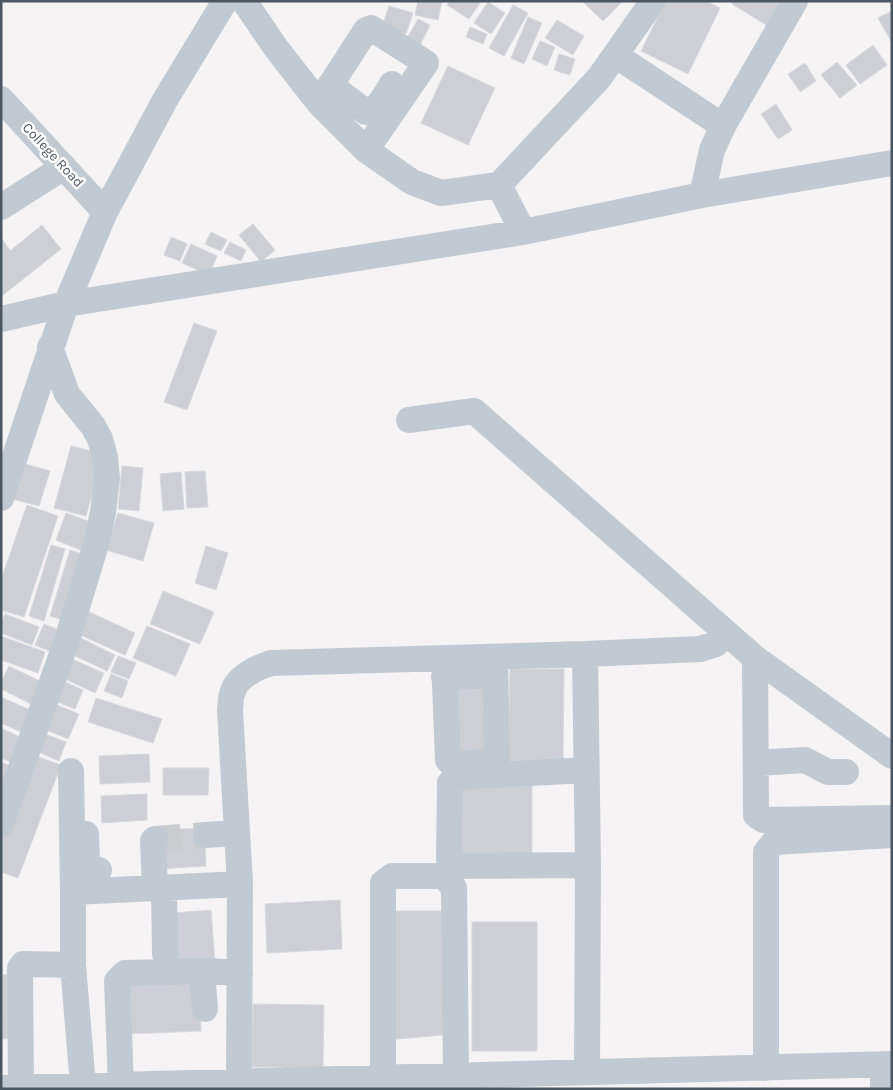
<svg xmlns="http://www.w3.org/2000/svg" width="893" height="1090" viewBox="0 0 893 1090" font-family="Karla,sans-serif">
	<rect width="100%" height="100%" fill="#f5f3f3"/>
	<path fill="#cdcfd5" stroke="#d7d9de" d="M418 1H442L438 20 415 15Z
		M449 1H478L480 3 469 19 447 5Z
		M584 1H623L603 21 583 2Z
		M666 1H706L720 8 688 74 641 51Z
		M733 1H783L768 26 732 4Z
		M488 2 505 13 491 34 474 23Z
		M513 5 528 13 504 56 489 48Z
		M389 6 413 13 406 34 382 27Z
		M892 11V43L878 18Z
		M528 17 542 23 524 64 511 58Z
		M418 19 430 25 420 45 407 39Z
		M557 20 584 36 573 55 545 38Z
		M470 27 487 34 483 44 466 37Z
		M540 41 555 47 547 66 532 59Z
		M873 45 887 65 860 84 846 65Z
		M559 54 575 59 570 75 554 70Z
		M837 62 857 85 840 98 821 75Z
		M805 63 816 81 800 92 788 74Z
		M448 66 495 88 468 145 421 123Z
		M776 104 792 130 778 139 761 114Z
		M253 224 275 250 261 262 239 235Z
		M42 225 61 249 2 296 1 237 10 251Z
		M211 232 227 240 221 251 205 244Z
		M171 237 187 244 180 261 164 255Z
		M230 242 246 250 241 261 224 253Z
		M191 244 217 256 209 275 182 263Z
		M194 323 217 331 187 410 164 402Z
		M71 446 103 454 86 516 54 508Z
		M22 463 50 471 39 506 12 499Z
		M122 466 143 468 139 511 118 509Z
		M205 471 208 507 187 508 185 472Z
		M181 472 184 509 163 511 160 474Z
		M27 505 58 516 24 617 1 610V580Z
		M66 513 99 525 88 553 56 540Z
		M118 513 154 523 143 561 106 550Z
		M51 545 65 549 44 621 29 616Z
		M206 546 228 553 216 590 195 583Z
		M70 550 89 556 70 622 50 616Z
		M163 591 214 612 200 644 150 624Z
		M89 612 135 633 125 655 78 634Z
		M5 614 39 627 32 645 1 633V623Z
		M44 624 69 634 59 655 35 645Z
		M147 626 190 644 176 676 133 658Z
		M1 636 45 652 38 673 1 660Z
		M81 638 115 655 107 671 73 655Z
		M118 656 136 663 129 679 111 672Z
		M72 659 104 673 95 693 63 678Z
		M9 666 50 686 39 708 1 689V682Z
		M510 669H564L563 761H508Z
		M111 674 128 681 122 698 104 691Z
		M489 680 492 759 451 761 448 682Z
		M63 681 83 690 75 709 55 701Z
		M1 697 39 714 30 736 1 723Z
		M96 698 162 719 153 743 88 722Z
		M55 704 79 714 68 739 44 729Z
		M1 728 28 741 17 765 1 758Z
		M43 733 66 742 59 761 36 751Z
		M149 754 150 782 100 784 99 756Z
		M33 755 61 765 18 878 1 872V838Z
		M1 762 15 768 1 785Z
		M163 768H209L208 795H163Z
		M532 777V854H460L459 783Z
		M147 794V820L102 823 101 796Z
		M204 828 206 866 158 869 156 830Z
		M340 900 342 949 267 953 265 904Z
		M211 910 215 963 178 966 174 913Z
		M389 911H450L452 1034 388 1040Z
		M472 922H537V1051H472Z
		M17 974 20 1038 1 1039V975Z
		M199 975 201 1031 126 1034 128 978Z
		M253 1004 324 1005 323 1068 252 1067Z"/>
	<g fill="none" stroke-linecap="round" stroke-linejoin="round">
		<path stroke="#caccce" stroke-width="26" stroke-dasharray="26 13" stroke-linecap="butt" d="M155 839 206 835"/>
		<path stroke="#c1cad2" stroke-width="26" d="M244 1 276 48 319 103 366 150 412 182 441 193 499 185 599 78 653 1
			M615 55 723 126
			M330 85 366 112C378 111 386 93 392 84
			M1 99 105 212
			M319 103 366 30 371 28 426 63 366 150
			M499 185 523 232
			M702 195 712 150 723 126 795 1
			M1 207 64 167
			M1 319 66 304 523 232 702 195 892 163
			M409 420 474 411 755 658 892 756
			M1 498 66 304 105 212 165 100 225 1
			M585 654 700 649 716 644 726 633
			M444 658 448 760 452 764 494 762 497 759 495 657
			M755 658 756 815 763 820 892 818
			M444 677 495 675
			M756 763 805 760 828 772H846
			M586 770 456 777 450 783 449 859 457 866 588 865
			M71 771 73 892
			M1 824 67 640 97 541 103 512 107 478 105 457 100 439 93 426 67 394 50 347
			M86 834 87 862 90 867 99 870
			M206 835 237 833
			M155 888 153 841 155 839
			M164 888 165 954
			M202 972 205 1009
			M883 1064V1089
			M766 1068V852L774 842 892 835
			M239 1082 240 884 230 710C231 705 230 699 232 694 236 677 256 668 271 663L585 654 588 865 587 1072
			M121 1085 117 981 125 973 208 971 240 973
			M83 1086 73 965V892L240 884
			M21 1087 20 968 23 964 73 965
			M1 1088 892 1064
			M383 1089V883L392 876H443L454 888 456 1076"/>
	</g>
	<g text-anchor="middle" dominant-baseline="central" stroke-width="5" stroke-linejoin="round" paint-order="stroke">
		<g font-size="14" fill="#4a5661" stroke="#fff">
			<text transform="translate(53 155) rotate(47)">College Road</text>
		</g>
	</g>
	<rect width="893" height="1090" fill="none" stroke="#4a5661" stroke-width="5"/>
</svg>
